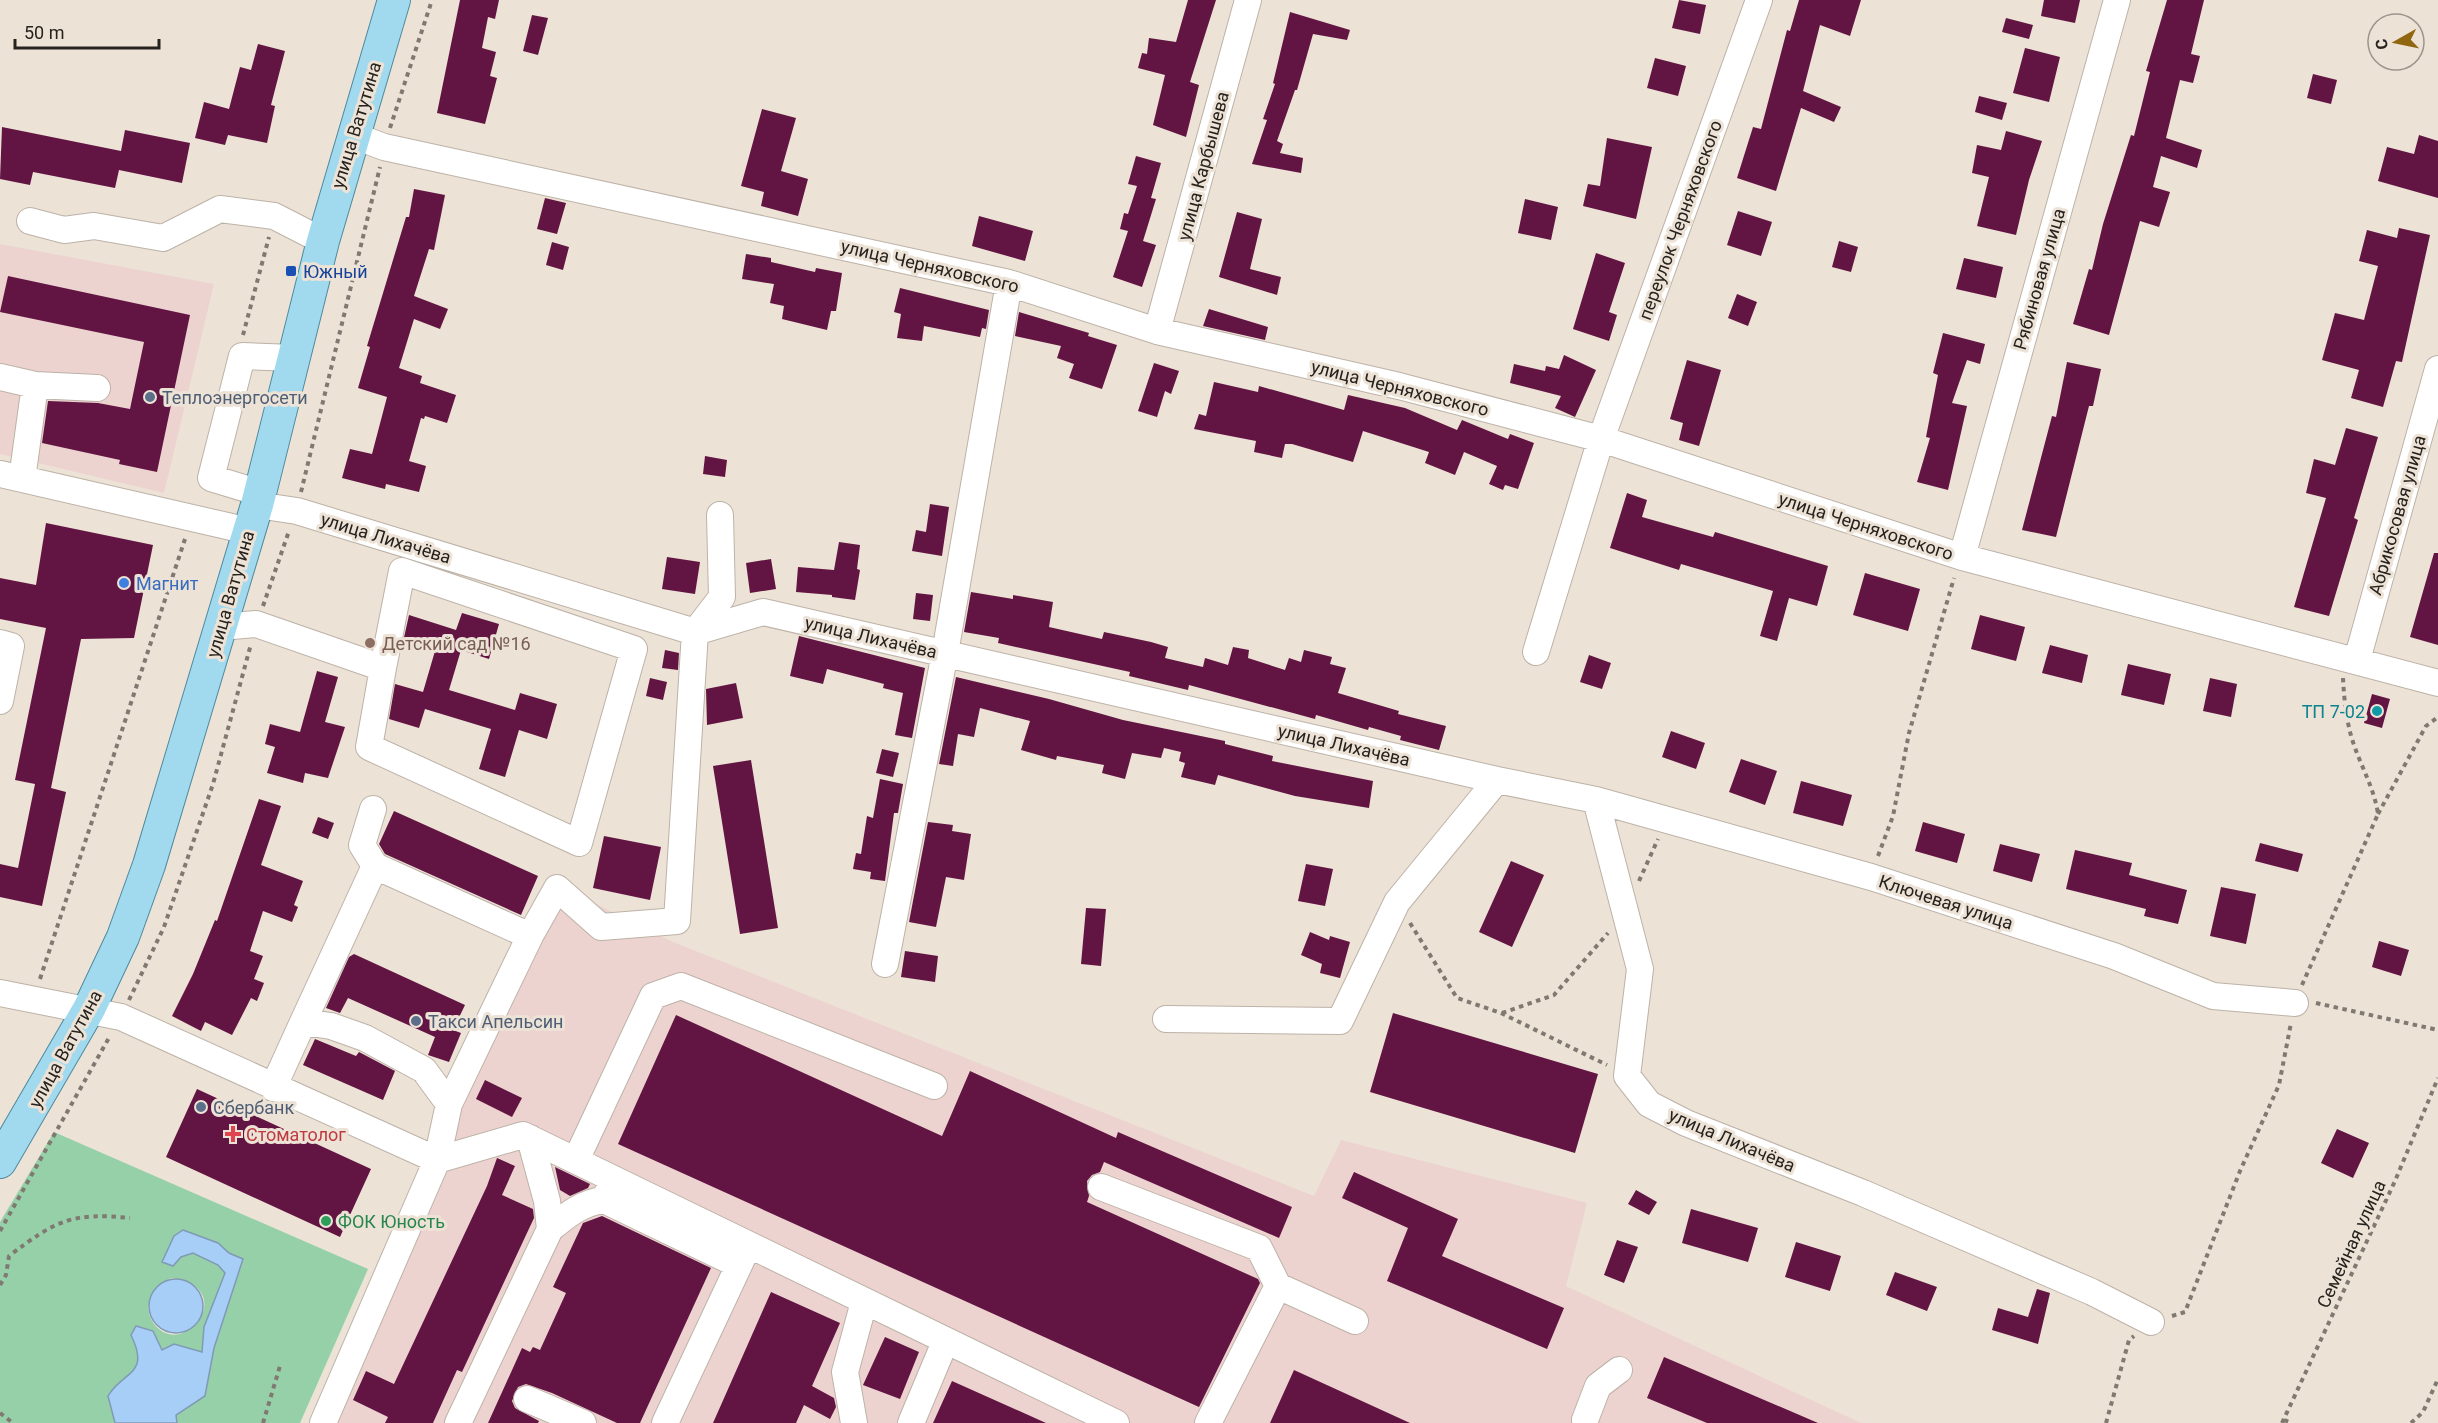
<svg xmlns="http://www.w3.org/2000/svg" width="2438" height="1423" viewBox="0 0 2438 1423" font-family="Roboto,sans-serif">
	<rect width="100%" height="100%" fill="#ede2d6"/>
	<path fill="#edd3d0" d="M0 244 214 284 164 493 0 454Z
		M564 888 673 942 1314 1196 1341 1140 1587 1203 1566 1286 1861 1423H335L455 1105Z"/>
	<path fill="#96d0a9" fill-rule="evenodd" d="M54 1132 368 1269 300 1423H0V1222ZM171 1278C241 1287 184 1362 154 1324 140 1305 154 1287 171 1278Z"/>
	<path fill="#a6cef7" stroke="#809ab6" stroke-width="1.5" d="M183 1230 218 1243 229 1253 243 1259 214 1348 205 1396 176 1415 177 1423H115L108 1396C122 1371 151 1376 131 1335L136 1326 153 1331 162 1350 174 1344 202 1352 204 1327 225 1273 218 1265 193 1253 181 1257 173 1266 162 1262 174 1236Z
		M149 1306a27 27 0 1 1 54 0a27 27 0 1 1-54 0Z"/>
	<path fill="#621542" d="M460 0H499L495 19 488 17 482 48 496 52 490 76 497 78 485 124 437 113Z
		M1188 0H1216L1190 82 1199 85 1186 137 1153 125 1165 75 1138 68 1142 53 1147 54 1149 38 1176 42Z
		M1679 0 1706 5 1700 34 1672 28Z
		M1799 0H1861L1850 36 1820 25 1803 91 1841 107 1834 122 1801 108 1776 191 1737 178 1753 127 1761 129 1787 30 1790 31Z
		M2044 0H2080L2075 23 2041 16Z
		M2167 0H2204L2191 54 2200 56 2193 83 2180 80 2166 138 2202 150 2197 168 2161 156 2153 187 2170 192 2159 227 2140 221 2109 335 2073 324 2089 269 2092 270 2103 224 2131 135 2134 136 2150 72 2146 71Z
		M1290 12 1350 30 1347 40 1313 34 1297 90H1295L1277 141 1283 144 1280 153 1303 158 1301 173 1252 164 1267 120 1263 119 1275 84 1273 83Z
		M532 15 548 18 538 55 523 51Z
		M2006 18 2033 25 2029 39 2002 32Z
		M258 44 285 51 271 105 275 106 267 143 228 135 225 145 195 138 204 102 229 109 240 67 251 70Z
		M2025 48 2060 57 2049 102 2013 93Z
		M1655 58 1686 66 1678 96 1647 88Z
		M2313 74 2337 80 2331 104 2307 98Z
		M1979 96 2007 103 2002 120 1975 112Z
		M762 109 796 118 781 171 808 179 798 216 761 206 764 192 741 186Z
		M2 127 121 151 125 130 190 143 182 183 119 170 115 188 33 172 30 185 0 179Z
		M2006 131 2042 141 2029 180 2016 235 1977 226 1989 177 1972 173 1977 145 2001 150Z
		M2419 135 2438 141V198L2378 181 2387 147 2414 154Z
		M1607 138 1652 147 1636 219 1583 206 1588 184 1600 186Z
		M1136 156 1161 163 1151 198 1156 199 1143 241 1156 245 1142 287 1113 277 1128 231 1120 229 1124 213 1128 214 1137 186 1128 184Z
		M414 189 445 195 434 250 429 249 414 296 448 309 440 329 414 319 399 368 422 376 420 383 456 395 447 423 425 416 424 419 421 418 409 461 426 466 419 492 386 484 385 489 342 478 350 449 372 454 387 397 358 388 370 347 367 346 406 217H409Z
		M545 198 566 203 557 234 537 229Z
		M1525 199 1558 207 1551 240 1518 233Z
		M1738 211 1772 222 1761 256 1727 245Z
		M1237 212 1262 219 1250 269 1281 277 1277 295 1219 277Z
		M979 216 1033 231 1025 261 972 246Z
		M2399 228 2430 235 2402 362 2396 361 2383 407 2351 398 2359 370 2322 360 2335 313 2364 320 2378 266 2359 261 2367 230 2397 238Z
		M1839 241 1858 247 1851 272 1832 267Z
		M552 242 569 247 563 270 546 265Z
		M1596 253 1625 263 1609 312 1617 315 1609 341 1573 329Z
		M746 254 771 258V262L815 272 816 268 842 273 836 311H831L827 330 782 319 784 306 770 303 774 284 742 279Z
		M1964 258 2003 267 1996 298 1956 289Z
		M8 276 190 315 157 472 119 464 120 460 42 443 48 401 98 403 130 409 144 342 0 312Z
		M900 288 989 310 986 329 982 328 980 337 924 326 922 341 897 338 901 314 894 312Z
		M1737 294 1757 302 1748 326 1728 318Z
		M1209 309 1268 327 1265 340 1203 326Z
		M1019 312 1089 333 1088 336 1117 345 1102 389 1069 378 1074 364 1057 358 1061 346 1015 336Z
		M1943 333 1985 344 1980 364 1967 360 1952 403 1967 406 1948 490 1917 482 1930 438 1926 437 1938 375 1933 373Z
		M1564 355 1596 370 1575 417 1555 408 1561 396 1510 383 1514 364 1545 371 1546 366 1559 369Z
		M1687 360 1721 370 1699 446 1679 440 1683 423 1670 419Z
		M2067 362 2101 369 2093 406H2089L2056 537 2022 530 2052 416 2056 417Z
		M1154 363 1179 371 1171 394 1165 391 1157 417 1138 411Z
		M1214 382 1258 392 1259 386 1344 410 1348 395 1405 408 1457 430 1462 420 1508 439 1510 434 1534 443 1518 489 1505 485 1503 490 1489 484 1497 466 1464 452 1455 475 1425 463 1429 452 1363 431 1353 462 1292 444H1285L1282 458 1254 452 1256 441 1194 429 1199 414 1206 416Z
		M2346 428 2378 437 2354 518 2358 520 2329 616 2294 607 2326 498 2306 493 2314 459 2335 465Z
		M705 456 727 460 725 477 703 474Z
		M1627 493 1647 500 1642 517 1713 537 1715 532 1828 566 1817 606 1789 598 1777 641 1760 636 1773 591 1681 564 1679 570 1610 548Z
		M930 504 949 507 942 556 912 551 916 530 926 532Z
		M46 523 153 545 134 638 81 639 51 788 66 792 42 906 0 897V864L18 868 35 784 15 780 46 628 0 619V578L36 585Z
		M839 542 860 545 857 569 860 570 855 600 832 597V595L796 592 798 567 834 570Z
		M2434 553H2438V645L2410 637Z
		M667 557 700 562 695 594 662 589Z
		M771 559 776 589 750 593 746 563Z
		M1865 573 1920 589 1908 631 1853 615Z
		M971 592 1013 599V595L1053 602 1049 627 1102 639 1104 632 1151 642 1168 647 1165 658 1203 667 1205 658 1228 665 1233 647 1249 650 1248 658 1285 670 1289 658 1301 662 1304 650 1332 657 1330 664 1346 668 1338 693 1399 711 1398 714 1446 726 1439 750 1400 740 1401 736 1369 727 1368 730 1316 715 1315 719 1189 685 1188 690 1129 676 1130 672 998 643 999 638 964 632Z
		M916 593 933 595 930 621 913 619Z
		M462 613 499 624 489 659 461 650 449 690 515 710 520 693 557 704 547 739 519 730 505 777 479 769 491 729 425 709 419 728 389 719 395 684 423 692 435 651 403 642 409 615 456 630Z
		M1980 615 2025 627 2016 661 1971 649Z
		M799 636 925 668 912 738 895 735 903 693 883 688 884 684 827 669 823 684 790 676Z
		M2050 645 2088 655 2082 683 2042 673Z
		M665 650 679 653 678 670 662 668Z
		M1589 655 1611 663 1602 689 1580 682Z
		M2128 664 2171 674 2164 705 2121 695Z
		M317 671 338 677 325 722 345 727 328 778 305 773 303 783 267 773 275 747 265 744 270 724 300 732Z
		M956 677 1049 699 1123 720 1225 741V744L1273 756 1272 761 1373 781 1369 808 1295 796 1218 775 1215 785 1181 777 1185 763 1179 761 1181 752 1164 748 1161 758 1132 753 1125 779 1102 773 1104 765 1057 756 1056 760 1021 750 1030 721 980 708 974 737 958 734 953 766 939 764Z
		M650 678 667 682 663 700 646 696Z
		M2210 678 2237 684 2231 717 2203 711Z
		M736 683 743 718 707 725 706 689Z
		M2372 694 2390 699 2382 728 2364 723Z
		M1671 731 1705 743 1696 769 1662 757Z
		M882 749 899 753 893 777 876 773Z
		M1741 759 1777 771 1765 805 1729 792Z
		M751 760 778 928 740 934 713 766Z
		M880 779 903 784 898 813H894L885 881 870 879 871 872 853 869 856 853 861 854 867 816 873 818Z
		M1801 781 1852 795 1843 826 1793 813Z
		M259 799 281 806 261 865 303 881 294 905 298 907 292 922 263 911 250 951 263 956 254 979 264 983 257 1001 251 998 232 1035 205 1022 201 1031 172 1016 193 974 215 920 217 921Z
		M394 811 538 876 521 915 385 854 379 844Z
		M318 817 334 823 328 839 312 833Z
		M928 822 953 825 952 831 971 834 964 880 946 877 936 927 909 922Z
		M1923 822 1965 834 1957 863 1915 851Z
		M604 836 661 847 650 900 593 888Z
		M2260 843 2303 854 2298 872 2255 861Z
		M2000 844 2040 854 2032 882 1993 871Z
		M2075 850 2132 863 2129 875 2187 890 2178 924 2144 916 2146 909 2066 889Z
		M1511 861 1544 875 1512 947 1479 932Z
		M1306 864 1333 869 1325 906 1298 901Z
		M2221 887 2256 894 2246 944 2210 936Z
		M1086 908 1106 909 1101 966 1081 964Z
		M1310 932 1329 940 1330 936 1350 942 1340 978 1320 973 1322 964 1301 955Z
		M2379 941 2409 950 2401 976 2372 967Z
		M905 951 938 956 935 982 901 977Z
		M354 954 465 1005 453 1030 461 1033 449 1062 428 1055 435 1037 348 998 340 1013 326 1008 349 957Z
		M1393 1013 1598 1074 1575 1153 1370 1092Z
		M676 1015 942 1136 970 1071 1116 1138 1118 1132 1292 1207 1279 1238 1104 1162 1100 1172 1092 1175 1087 1181 1089 1196 1087 1202 1258 1279 1260 1283 1199 1407 618 1144Z
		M315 1039 356 1056 359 1052 395 1071 383 1100 303 1065Z
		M485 1080 522 1098 512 1117 476 1099Z
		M197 1089 371 1169 340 1237 166 1157Z
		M2337 1129 2369 1143 2353 1178 2321 1163Z
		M497 1158 515 1166 502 1195 533 1209 534 1218 462 1372 457 1370 433 1423H385L388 1417 353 1400 366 1371 394 1384 487 1186Z
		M555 1167 590 1184 588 1188 570 1196 560 1190Z
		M1354 1172 1458 1219 1442 1256 1564 1308 1547 1349 1387 1281 1408 1228 1342 1198Z
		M1636 1190 1657 1202 1649 1215 1628 1204Z
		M1691 1209 1758 1228 1748 1262 1682 1243Z
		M602 1216 711 1268 640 1423H617L552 1393 526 1384 518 1387 512 1401 515 1408 539 1421 538 1423H488L522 1348 530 1352 533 1347 540 1350 566 1293 553 1287 583 1223Z
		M1617 1240 1638 1247 1624 1283 1604 1275Z
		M1796 1242 1841 1256 1830 1291 1785 1277Z
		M1895 1272 1937 1287 1927 1311 1886 1295Z
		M2037 1289 2050 1293 2038 1344 1992 1330 1998 1308 2028 1317Z
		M771 1292 840 1323 812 1386 834 1398 836 1407 830 1419 804 1405 796 1423H713Z
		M885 1337 919 1352 900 1399 863 1385Z
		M1664 1357 1818 1423H1707L1647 1398Z
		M1294 1370 1410 1423H1270Z
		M952 1381 1046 1423H933Z"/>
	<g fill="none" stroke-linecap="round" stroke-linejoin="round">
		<defs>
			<path id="minor" d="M352 135 384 147 1009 283 1157 331 1399 386 1601 439 1962 557 2438 683
				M30 221 64 230 94 226 163 238 220 209 274 216 323 241
				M1157 331 1248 0
				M0 377 35 385 97 388
				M0 474 249 531
				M22 479 35 385
				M260 493 211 478 242 356 294 358
				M257 505 297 511 695 632 763 612 1497 780 1596 800 1640 969 1627 1076 1649 1104 1686 1123 1863 1193 2092 1292 2151 1322
				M1962 557 2117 0
				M221 627 256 624 383 668 369 747 579 843 634 649 402 571 383 668
				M0 643 11 646 0 701
				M1536 652 1601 439 1759 0
				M2357 660 2438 369
				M1596 800 1871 877 2114 956 2213 996 2295 1003
				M373 809 362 845 375 866 530 936 557 888 601 927 677 921 695 632 722 597 720 515
				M885 964 945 653 1009 283
				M0 993 121 1017 437 1160 449 1104 424 1070 365 1038 331 1026 303 1022 375 866
				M1166 1019 1340 1021 1397 902 1497 780
				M273 1088 303 1022
				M449 1104 530 936
				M530 1138 547 1201 550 1229
				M576 1160 653 996 681 986 934 1086
				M611 1185 604 1200 739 1265
				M1101 1187 1259 1248 1278 1286 1355 1321
				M527 1399 583 1423
				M1585 1420 1598 1386 1619 1370
				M323 1423 437 1160 523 1135 1116 1423
				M458 1423 550 1229C567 1215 581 1203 604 1200
				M665 1423 748 1246
				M854 1423 845 1372 864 1302
				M911 1423 945 1342
				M1208 1423 1278 1286"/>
			<path id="major" d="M0 1162 89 1009 123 937 149 865 257 505 323 241 394 0"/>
		</defs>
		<use href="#minor" stroke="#bdb2a7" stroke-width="28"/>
		<use href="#major" stroke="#4e899e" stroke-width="34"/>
		<path stroke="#807971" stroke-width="4" stroke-dasharray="4.5 4.5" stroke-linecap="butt" d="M390 128 432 0
			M243 335 269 237
			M301 492 380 167
			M263 606 289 531
			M2378 814 2426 726 2438 717
			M1878 856 1893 816 1909 733 1954 578
			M1639 881 1658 839
			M1410 923 1457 998 1501 1013 1607 1065
			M40 979 185 539
			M2302 985 2378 814C2374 787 2360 765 2352 739 2346 719 2344 698 2343 678
			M129 1000 164 927 213 784 251 644
			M2316 1003 2438 1030
			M1502 1013 1554 995 1608 933
			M0 1231 110 1036
			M0 1285 6 1275 9 1256C55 1221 71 1212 130 1218
			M2172 1316 2185 1312 2240 1171 2279 1085 2291 1023
			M0 1413 13 1423
			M2284 1420 2292 1423
			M263 1423 280 1366
			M2106 1423 2129 1340 2134 1336
			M2282 1423 2395 1181 2438 1078
			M2411 1423 2423 1412 2438 1379"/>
		<use href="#minor" stroke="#fff" stroke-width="26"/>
		<use href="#major" stroke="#a1daee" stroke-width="32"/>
	</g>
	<rect fill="#1a4fb4" stroke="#ede2d6" stroke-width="2" x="285" y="265" width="12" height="12" rx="3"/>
	<g fill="#5c6f8a" stroke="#ede2d6" stroke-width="2">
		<circle cx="150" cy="397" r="6"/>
		<circle cx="416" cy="1021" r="6"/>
		<circle cx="201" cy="1107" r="6"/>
	</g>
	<circle fill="#3f7fe0" stroke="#ede2d6" stroke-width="2" cx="124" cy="583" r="6"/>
	<circle fill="#8d6e63" stroke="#ede2d6" stroke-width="2" cx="370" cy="643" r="6"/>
	<circle fill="#0f9aa8" stroke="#ede2d6" stroke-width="2" cx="2377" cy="711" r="6"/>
	<path fill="#e0444e" stroke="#ede2d6" stroke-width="2" d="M230 1125h6v6h6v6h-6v6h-6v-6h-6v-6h6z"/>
	<circle fill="#2e9e5b" stroke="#ede2d6" stroke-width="2" cx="326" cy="1221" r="6"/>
	<g text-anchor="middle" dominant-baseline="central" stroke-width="6" stroke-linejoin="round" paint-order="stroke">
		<g font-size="18" fill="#26221e" stroke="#ede2d6">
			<text transform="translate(356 125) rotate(-73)">улица Ватутина</text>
			<text transform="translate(1203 166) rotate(-75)">улица Карбышева</text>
			<text transform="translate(1680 220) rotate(-70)">переулок Черняховского</text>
			<text transform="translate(930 266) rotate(13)">улица Черняховского</text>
			<text transform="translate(2039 279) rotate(-74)">Рябиновая улица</text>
			<text transform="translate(1400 388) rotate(14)">улица Черняховского</text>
			<text transform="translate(2397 515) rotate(-74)">Абрикосовая улица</text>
			<text transform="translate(1866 526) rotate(18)">улица Черняховского</text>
			<text transform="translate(386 538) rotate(17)">улица Лихачёва</text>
			<text transform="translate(230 594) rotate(-74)">улица Ватутина</text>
			<text transform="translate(871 637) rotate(13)">улица Лихачёва</text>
			<text transform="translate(1344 745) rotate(13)">улица Лихачёва</text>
			<text transform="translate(1946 902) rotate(18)">Ключевая улица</text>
			<text transform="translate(65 1049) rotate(-61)">улица Ватутина</text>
			<text transform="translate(1732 1140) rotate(23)">улица Лихачёва</text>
			<text transform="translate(2351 1244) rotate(-65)">Семейная улица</text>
		</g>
		<g font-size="18" fill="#164399" stroke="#ede2d6" text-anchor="start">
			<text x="303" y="271">Южный</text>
		</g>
		<g font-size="18" fill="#4e5e75" stroke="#ede2d6" text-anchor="start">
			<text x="162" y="397">Теплоэнергосети</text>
			<text x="428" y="1021">Такси Апельсин</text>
			<text x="213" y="1107">Сбербанк</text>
		</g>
		<g font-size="18" fill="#366cbe" stroke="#ede2d6" text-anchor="start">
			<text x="136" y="583">Магнит</text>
		</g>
		<g font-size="18" fill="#785e54" stroke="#ede2d6" text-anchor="start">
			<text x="382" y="643">Детский сад №16</text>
		</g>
		<g font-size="18" fill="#0d838f" stroke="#ede2d6" text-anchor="end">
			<text x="2365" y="711">ТП 7-02</text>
		</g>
		<g font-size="18" fill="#be3a42" stroke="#ede2d6" text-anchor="start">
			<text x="246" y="1134">Стоматолог</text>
		</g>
		<g font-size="18" fill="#27864d" stroke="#ede2d6" text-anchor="start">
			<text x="338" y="1221">ФОК Юность</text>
		</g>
	</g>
	<g transform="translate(2396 42) rotate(261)"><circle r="28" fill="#ede2d6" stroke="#9d958c" stroke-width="1.5"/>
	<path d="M0-4.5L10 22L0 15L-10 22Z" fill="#90670e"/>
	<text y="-9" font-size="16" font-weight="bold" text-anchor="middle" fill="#26221e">С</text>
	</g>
	<path d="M15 39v9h144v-9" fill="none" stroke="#26221e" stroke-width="3"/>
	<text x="24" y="39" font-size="18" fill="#26221e" stroke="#ede2d6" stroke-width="4.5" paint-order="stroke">50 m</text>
</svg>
